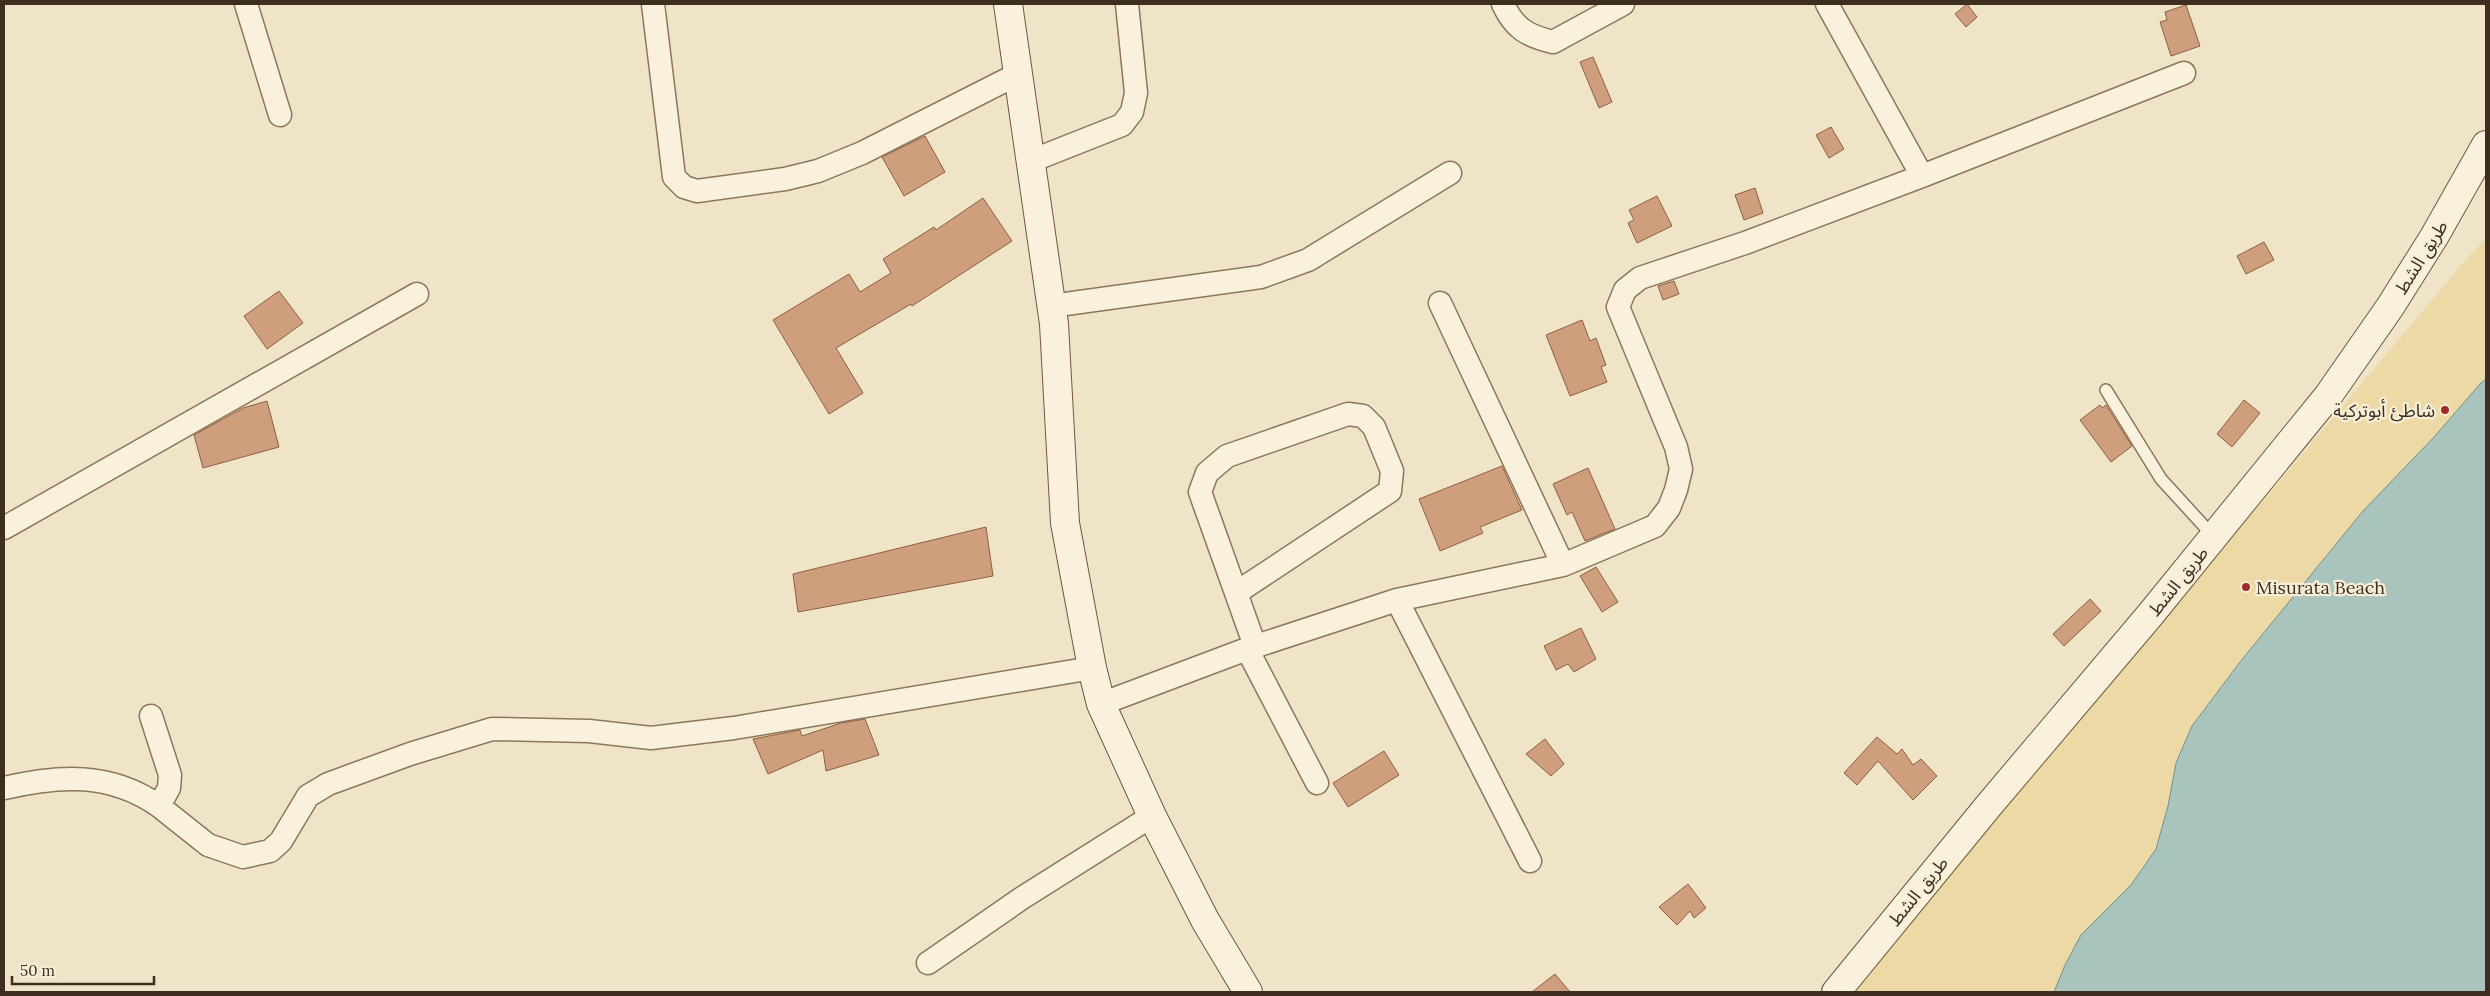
<svg xmlns="http://www.w3.org/2000/svg" width="2490" height="996" viewBox="0 0 2490 996" font-family="Lora,'Noto Sans Arabic',serif">
	<rect width="100%" height="100%" fill="#f0e4c8"/>
	<path fill="#ecd9a5" d="M2486 239V379L2480 384 2240 662 2192 726 2176 763 2168 806 2156 849 2131 885 2081 935 2065 965 2054 992H1851L2467 258Z"/>
	<path fill="#a9c4bc" stroke="#6f938a" d="M2486 379V992H2054L2065 965 2081 935 2131 885 2156 849 2168 806 2176 763 2192 726 2240 662 2363 511 2435 436 2480 384Z"/>
	<path fill="#cf9f7d" stroke="#8d5f41" d="M1967 4 1977 17 1966 27 1955 14Z
		M2186 5 2200 46 2171 56 2160 22 2167 20 2165 12Z
		M1593 57 1612 102 1599 108 1580 62Z
		M1831 127 1844 149 1829 158 1816 135Z
		M925 136 945 172 904 196 882 157Z
		M1755 188 1763 213 1744 220 1735 195Z
		M1657 196 1672 226 1637 243 1628 223 1634 220 1629 210Z
		M983 198 1012 241 912 306 911 304 836 348 863 393 829 414 773 320 849 274 860 292 891 273 883 259 934 227 936 230Z
		M2264 242 2274 260 2246 274 2237 256Z
		M1674 281 1679 294 1663 300 1658 286Z
		M279 291 303 323 267 349 244 316Z
		M1582 320 1590 341 1596 338 1606 365 1601 367 1607 382 1570 396 1546 335Z
		M2244 400 2260 413 2232 447 2217 434Z
		M267 401 279 447 203 468 194 435 243 408Z
		M2100 405 2102 408 2106 405 2132 446 2111 462 2080 420Z
		M1502 466 1522 510 1480 527 1483 533 1440 551 1419 499Z
		M1588 468 1615 529 1585 541 1572 512 1567 515 1553 484Z
		M986 527 993 576 798 612 793 574Z
		M1596 567 1618 602 1602 612 1580 576Z
		M2090 599 2101 611 2064 646 2053 634Z
		M1581 628 1596 659 1574 672 1568 664 1556 670 1544 646Z
		M865 719 879 755 826 771 823 750 768 774 753 739 800 730 802 736 841 723Z
		M1877 737 1897 754 1902 749 1913 765 1921 759 1937 776 1913 800 1878 761 1857 785 1844 773Z
		M1545 739 1564 764 1551 776 1526 754Z
		M1384 751 1399 775 1348 807 1333 783Z
		M1688 884 1706 908 1694 918 1690 911 1677 925 1659 907Z
		M1555 974 1570 992H1532Z"/>
	<g fill="none" stroke-linecap="round" stroke-linejoin="round">
		<defs>
			<path id="lane" d="M2106 390 2161 479 2214 537"/>
			<path id="street" d="M246 4 280 115
				M653 4 674 177 684 187 697 191 785 179 818 171 862 153 1018 74
				M1503 4C1514 28 1527 36 1553 42L1623 4
				M1827 4 1922 176
				M1031 161 1122 125 1132 112 1136 93 1127 4
				M1440 303 1563 565
				M1051 306 1261 277 1308 260 1450 173
				M4 528 417 294
				M1236 593 1390 491 1392 471 1374 427 1363 416 1348 414 1227 456 1207 473 1200 492 1255 646
				M1397 600 1530 861
				M1247 649 1317 783
				M1101 704 1247 649 1397 600 1563 565 1655 526 1669 508 1676 490 1681 469 1676 447 1618 307 1625 290 1640 278 1745 243 1922 176 2184 73
				M4 788C60 775 110 772 159 806L169 788 170 775 151 716
				M159 806 208 845 243 857 270 851 281 841 308 796 328 784 410 754 492 729 589 731 651 738 734 728 1092 668
				M928 963 1022 898 1152 816"/>
			<path id="secondary" d="M1008 4 1054 324 1065 523 1092 668 1101 704 1152 816 1205 920 1248 992
				M1836 992 1990 804 2150 615 2328 396 2390 307 2434 237 2486 145"/>
		</defs>
		<use href="#lane" stroke="#8d765c" stroke-width="14"/>
		<use href="#street" stroke="#8d765c" stroke-width="25"/>
		<use href="#secondary" stroke="#6f573f" stroke-width="30"/>
		<use href="#lane" stroke="#faf1dc" stroke-width="11"/>
		<use href="#street" stroke="#faf1dc" stroke-width="22"/>
		<use href="#secondary" stroke="#faf1dc" stroke-width="28"/>
	</g>
	<g fill="#9e2a2b" stroke="#f7eed8" stroke-width="2">
		<circle cx="2445" cy="410" r="5"/>
		<circle cx="2246" cy="587" r="5"/>
	</g>
	<g text-anchor="middle" dominant-baseline="central" stroke-width="4.5" stroke-linejoin="round" paint-order="stroke">
		<g font-size="18" fill="#3d2e20" stroke="#f7eed8">
			<text transform="translate(2421 257) rotate(-58)">طريق الشط</text>
			<text transform="translate(2178 581) rotate(-51)">طريق الشط</text>
			<text transform="translate(1918 891) rotate(-51)">طريق الشط</text>
		</g>
		<g font-size="18" fill="#3d2e20" stroke="#f7eed8" text-anchor="end">
			<text x="2435" y="410">شاطئ أبوتركية</text>
			<text x="2256" y="587" text-anchor="start">Misurata Beach</text>
		</g>
	</g>
	<rect width="2490" height="996" fill="none" stroke="#3d2e20" stroke-width="10"/>
	<path d="M12 976v8h142v-8" fill="none" stroke="#3d2e20" stroke-width="2.5"/>
	<text x="20" y="976" font-size="15" fill="#3d2e20" stroke="#f7eed8" stroke-width="4" paint-order="stroke">50 m</text>
</svg>
